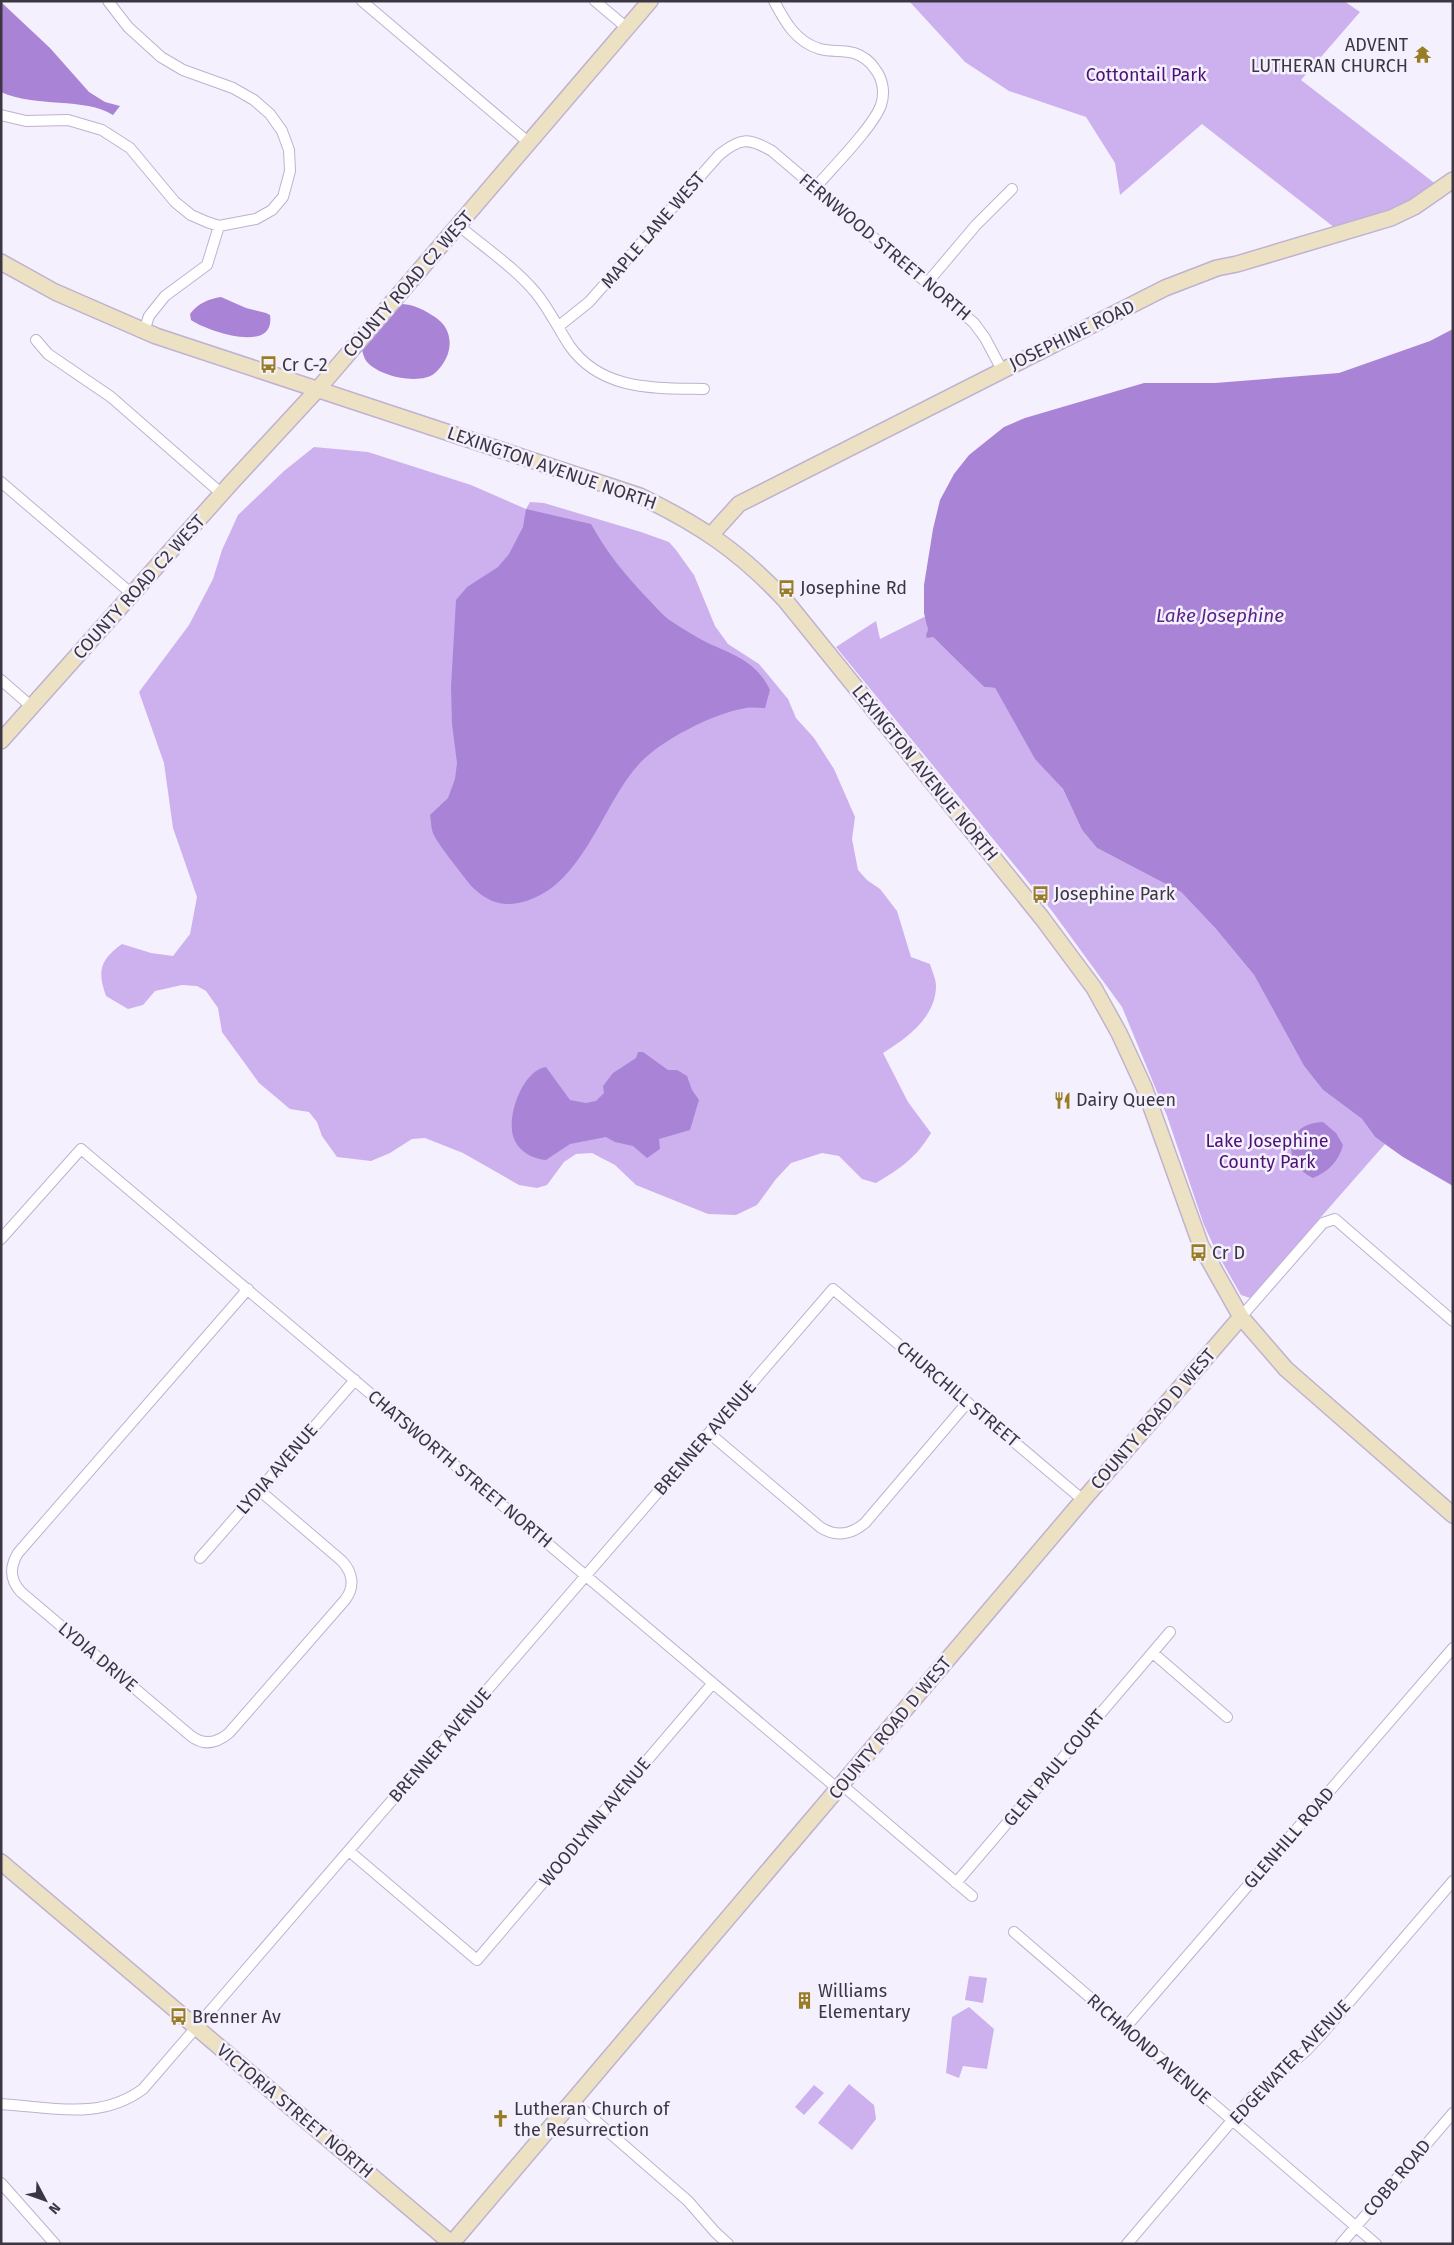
<svg xmlns="http://www.w3.org/2000/svg" width="1454" height="2245" viewBox="0 0 1454 2245" font-family="'Fira Sans',sans-serif">
	<rect width="100%" height="100%" fill="#f5f0fd"/>
	<path fill="#ccb1ee" d="M909 1H1344L1360 12 1301 80 1437 185C1404 209 1374 216 1335 228L1202 124 1120 195 1115 163 1086 117 1009 91 965 62Z
		M314 447 368 452 471 485 526 509 530 502 544 503 641 532 669 542 676 550 694 575 715 626 728 644 759 664 788 699 796 718 814 738 834 769 855 817 852 839 858 870 867 880 880 889 897 911 911 957 930 964C932 971 936 979 936 986 936 1017 907 1038 883 1053L908 1102 931 1133C916 1158 901 1168 876 1183L862 1179 839 1156 822 1153 791 1163 776 1179 757 1205 736 1215 708 1214 636 1185 615 1165 592 1153 576 1154 564 1162 547 1185 537 1188 519 1185 463 1153 425 1138 412 1139 390 1153 371 1161 337 1157 322 1136 317 1122 309 1112 290 1109 259 1083 222 1032 218 1008 206 991 197 986 182 985 155 991 143 1005 128 1009 106 996C97 971 100 960 122 944L151 953 173 956 190 934 197 897 173 828 164 763 139 692 189 625 213 579 222 550 238 515 284 471Z
		M926 616 928 630 933 637 984 687 995 688 1035 758 1063 789 1082 830 1097 848 1181 892 1216 929 1254 975 1304 1066 1323 1090 1362 1119 1375 1137 1385 1144 1250 1298 1241 1295 1216 1251 1204 1225 1167 1116 1122 1007 1052 911 836 647 876 621 880 639Z
		M969 1976 987 1978 983 2003 965 2000Z
		M969 2007 994 2029 987 2069 963 2066 959 2078 946 2073 952 2017Z
		M849 2084 874 2105 876 2119 852 2150 818 2123Z
		M814 2085 824 2093 804 2115 795 2107Z"/>
	<path fill="#a983d6" d="M1 2 50 48 89 92 105 102 120 106 113 115C85 97 35 108 1 92Z
		M221 297 246 308 266 313 270 315C276 355 207 331 191 320L190 314C198 303 209 299 221 297Z
		M400 304C414 304 424 310 435 317 456 331 453 357 435 373 420 386 375 376 365 359 363 355 362 349 360 344Z
		M1453 329V1186L1403 1157 1375 1137 1362 1119 1323 1090 1304 1066 1254 975 1216 929 1181 892 1097 848 1082 830 1063 789 1035 759 995 688 984 687 933 637 927 638 926 635 928 630 924 613V585L933 529 940 500 954 474 969 455 1004 427 1025 418 1144 383H1215L1339 373 1430 341Z
		M526 509 591 524C607 553 626 576 649 600 656 607 663 616 671 621 683 629 696 637 708 643 734 655 757 662 770 690L765 708C759 708 752 707 746 708 714 713 661 740 639 764 600 807 582 891 518 903 496 908 477 895 464 877 457 867 434 840 432 830 431 825 431 820 430 815L448 798 455 779 457 763 452 724 451 687 456 600 467 587 498 567 509 554 523 527Z
		M638 1052H643L668 1070H677L687 1076 692 1090 699 1100 690 1130 659 1139 660 1149 647 1158 633 1146 615 1142 606 1137 570 1144 546 1160C534 1159 521 1153 515 1141 504 1121 522 1070 546 1067L570 1100 586 1103 596 1101 604 1093 603 1086 613 1073 636 1058Z
		M1323 1122 1336 1133 1343 1145C1339 1161 1328 1172 1313 1178 1281 1163 1284 1123 1323 1122Z"/>
	<g fill="none" stroke-linecap="round" stroke-linejoin="round">
		<defs>
			<path id="street" d="M362 1 528 142
				M595 1 627 28
				M774 1C785 22 796 42 820 49 831 52 843 50 854 53 863 56 870 61 875 69 883 79 885 93 881 105 874 126 831 169 815 188
				M1 115 26 121 68 120 102 130 130 148 175 202 191 215 207 222 219 226 256 219 272 210 283 197 290 171 289 150 282 131 270 114 254 100 233 88 183 70 161 57 128 27 108 1
				M458 225C484 247 514 267 536 293 549 309 558 328 569 345 601 391 654 388 704 389
				M927 283 976 225 1012 189
				M559 326 589 302 719 155C740 138 748 137 772 151L974 323 985 338 1002 370
				M144 331 149 316 165 296 207 265 219 226
				M36 340 48 354 111 397 222 494
				M1 482 132 594
				M1 680 32 707
				M1 1239 81 1149 838 1789
				M248 1289 18 1553C9 1568 10 1580 21 1592L191 1736C204 1746 217 1743 229 1733L345 1600C355 1587 353 1573 342 1561L259 1490
				M1241 1317 1323 1223 1335 1219 1453 1321
				M709 1433 820 1527C835 1537 851 1535 865 1523L967 1403
				M200 1558 355 1380
				M1153 1653 1227 1717
				M842 1785 972 1896
				M349 1851 477 1960 713 1683
				M956 1883 1170 1632
				M1014 1932 1376 2244
				M1125 2028 1453 1648
				M573 2101 688 2201 715 2232 728 2244
				M1 2104C51 2107 100 2121 143 2089L833 1289 1083 1500
				M1 2183 55 2244
				M1127 2244 1252 2097 1306 2051 1321 2035 1453 1881
				M1341 2244 1453 2113"/>
			<path id="secondary" d="M1 262 55 292 156 336 640 496C700 525 739 551 785 600L1042 918 1094 988 1119 1033 1144 1087 1201 1246 1241 1317 1286 1369 1453 1515
				M711 535 739 504 1165 288 1217 268 1237 264 1391 218 1414 207 1453 180
				M1 741 232 482 318 389 650 1
				M1 1862 452 2244
				M452 2243 1083 1500 1241 1317"/>
		</defs>
		<use href="#street" stroke="#bfb1d0" stroke-width="12"/>
		<use href="#secondary" stroke="#bfb1d0" stroke-width="18"/>
		<use href="#street" stroke="#fff" stroke-width="10"/>
		<use href="#secondary" stroke="#ece2c3" stroke-width="15"/>
	</g>
	<defs>
		<symbol id="temple-bare" viewBox="-9 -9 18 18"><path d="M0-6L5-2H3V0L6.5 2.5H4V6H1.5V3h-3V6H-4V2.5H-6.5L-3 0V-2H-5Z" fill="#987d25" stroke="#f5f0fd" stroke-width="2.5" paint-order="stroke"/></symbol>
		<symbol id="bus-bare" viewBox="-9 -9 18 18"><path d="M-5-6H5V4H4V6H2V4H-2V6H-4V4H-5ZM-3.5-4V0h7V-4ZM-3.5 1.2v1.5H-2V1.2ZM2 1.2v1.5H3.5V1.2Z" fill="#987d25" stroke="#f5f0fd" stroke-width="2.5" paint-order="stroke"/></symbol>
		<symbol id="restaurant-bare" viewBox="-9 -9 18 18"><path d="M-5-6h1v4h1v-4h1v4h1v-4h1v5L-1.5 .5V6h-2V.5L-5-1ZM5-6V6H3V1.5H1.5Q1.5-4 5-6Z" fill="#987d25" stroke="#f5f0fd" stroke-width="2.5" paint-order="stroke"/></symbol>
		<symbol id="building-bare" viewBox="-9 -9 18 18"><path d="M-4-6H4V6H1V3H-1V6H-4ZM-2.5-4.3h1.7v1.8h-1.7ZM.8-4.3h1.7v1.8H.8ZM-2.5-1h1.7V.8h-1.7ZM.8-1h1.7V.8H.8Z" fill="#987d25" stroke="#f5f0fd" stroke-width="2.5" paint-order="stroke"/></symbol>
		<symbol id="church-bare" viewBox="-9 -9 18 18"><path d="M-1.2-6h2.4v3.5h3.3v2.4h-3.3V6h-2.4V-.1h-3.3v-2.4h3.3Z" fill="#987d25" stroke="#f5f0fd" stroke-width="2.5" paint-order="stroke"/></symbol>
	</defs>
	<g fill-rule="evenodd">
		<use href="#temple-bare" x="1410" y="42" width="25" height="25"/>
		<use href="#bus-bare" x="256" y="352" width="25" height="25"/>
		<use href="#bus-bare" x="774" y="576" width="25" height="25"/>
		<use href="#bus-bare" x="1028" y="882" width="25" height="25"/>
		<use href="#restaurant-bare" x="1050" y="1088" width="25" height="25"/>
		<use href="#bus-bare" x="1186" y="1240" width="25" height="25"/>
		<use href="#building-bare" x="792" y="1988" width="25" height="25"/>
		<use href="#bus-bare" x="166" y="2004" width="25" height="25"/>
		<use href="#church-bare" x="488" y="2106" width="25" height="25"/>
	</g>
	<g text-anchor="middle" dominant-baseline="central" stroke-width="5" stroke-linejoin="round" paint-order="stroke">
		<g font-size="18" fill="#3c3643" stroke="#f5f0fd" text-anchor="start">
			<text x="1408" y="45" text-anchor="end">ADVENT<tspan x="1408" dy="21">LUTHERAN CHURCH</tspan></text>
			<text x="282" y="365">Cr C-2</text>
			<text x="800" y="588">Josephine Rd</text>
			<text x="1054" y="894">Josephine Park</text>
			<text x="1076" y="1100">Dairy Queen</text>
			<text x="1212" y="1253">Cr D</text>
			<text x="818" y="1991">Williams<tspan x="818" dy="21">Elementary</tspan></text>
			<text x="192" y="2017">Brenner Av</text>
			<text x="514" y="2109">Lutheran Church of<tspan x="514" dy="21">the Resurrection</tspan></text>
		</g>
		<g font-size="18" fill="#4b1175" stroke="#f5f0fd">
			<text x="1146" y="75">Cottontail Park</text>
			<text x="1267" y="1141">Lake Josephine<tspan x="1267" dy="21">County Park</tspan></text>
		</g>
		<g font-size="18" fill="#3c3643" stroke="#f5f0fd">
			<text transform="translate(653 230) rotate(-49)">MAPLE LANE WEST</text>
			<text transform="translate(885 247) rotate(40)">FERNWOOD STREET NORTH</text>
			<text transform="translate(408 284) rotate(-49)">COUNTY ROAD C2 WEST</text>
			<text transform="translate(1072 335) rotate(-26)">JOSEPHINE ROAD</text>
			<text transform="translate(552 468) rotate(19)">LEXINGTON AVENUE NORTH</text>
			<text transform="translate(139 587) rotate(-48)">COUNTY ROAD C2 WEST</text>
			<text transform="translate(925 773) rotate(51)">LEXINGTON AVENUE NORTH</text>
			<text transform="translate(958 1394) rotate(40)">CHURCHILL STREET</text>
			<text transform="translate(1153 1419) rotate(-49)">COUNTY ROAD D WEST</text>
			<text transform="translate(705 1438) rotate(-49)">BRENNER AVENUE</text>
			<text transform="translate(277 1469) rotate(-49)">LYDIA AVENUE</text>
			<text transform="translate(460 1469) rotate(40)">CHATSWORTH STREET NORTH</text>
			<text transform="translate(98 1657) rotate(40)">LYDIA DRIVE</text>
			<text transform="translate(890 1728) rotate(-50)">COUNTY ROAD D WEST</text>
			<text transform="translate(440 1745) rotate(-49)">BRENNER AVENUE</text>
			<text transform="translate(1054 1768) rotate(-50)">GLEN PAUL COURT</text>
			<text transform="translate(595 1822) rotate(-50)">WOODLYNN AVENUE</text>
			<text transform="translate(1289 1838) rotate(-49)">GLENHILL ROAD</text>
			<text transform="translate(1149 2049) rotate(41)">RICHMOND AVENUE</text>
			<text transform="translate(1290 2062) rotate(-46)">EDGEWATER AVENUE</text>
			<text transform="translate(295 2111) rotate(40)">VICTORIA STREET NORTH</text>
			<text transform="translate(1397 2178) rotate(-50)">COBB ROAD</text>
		</g>
		<g font-size="19" font-style="italic" fill="#5a2587" stroke="#f5f0fd">
			<text x="1220" y="615">Lake Josephine</text>
		</g>
	</g>
	<rect width="1454" height="2245" fill="none" stroke="#3c3643" stroke-width="5"/>
	<g transform="translate(45 2200) rotate(131)" stroke="#f5f0fd" stroke-width="4" paint-order="stroke">
	<path d="M0-4L9 19L0 12L-9 19Z" fill="#3c3643"/>
	<text y="-8" font-size="14" font-weight="bold" text-anchor="middle" fill="#3c3643">N</text>
	</g>
</svg>
